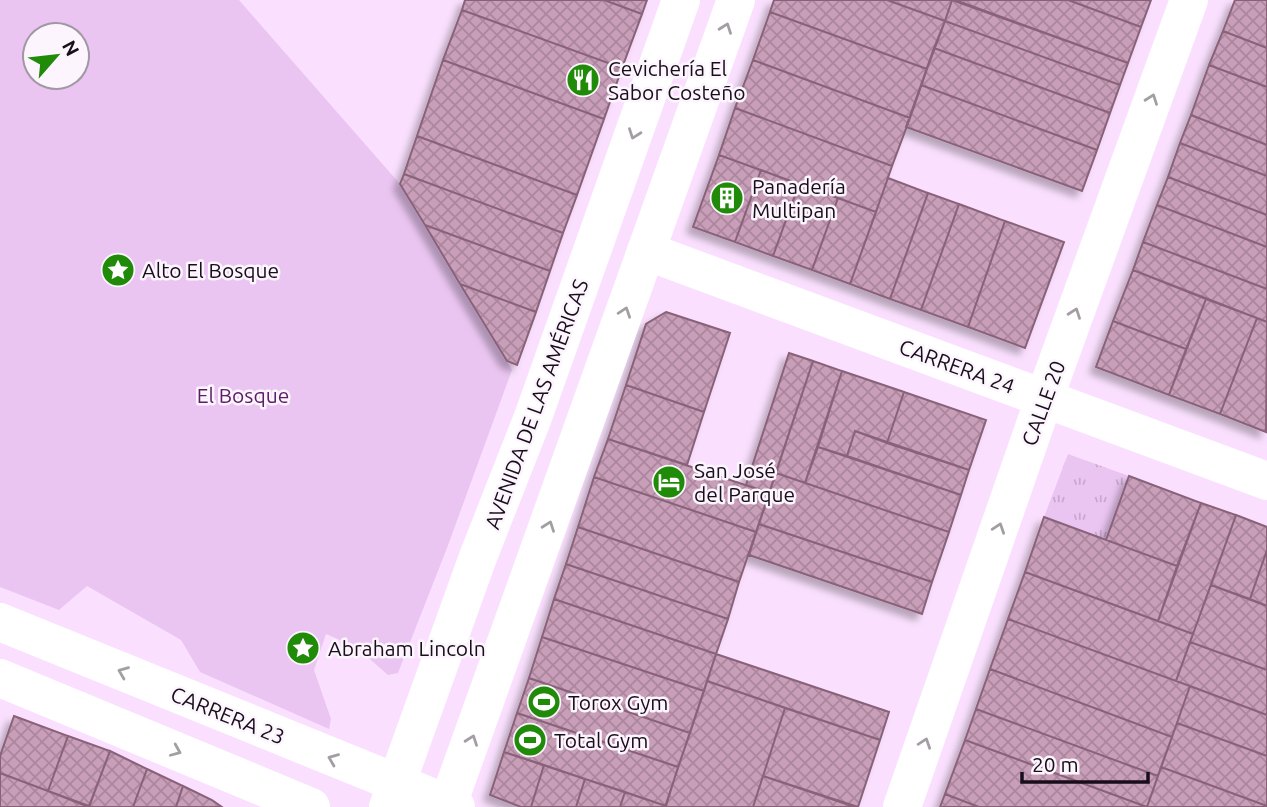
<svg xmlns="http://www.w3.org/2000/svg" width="1267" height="807" viewBox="0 0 1267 807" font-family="Ubuntu,sans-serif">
	<defs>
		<pattern id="grass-tufts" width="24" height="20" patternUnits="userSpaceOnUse" patternTransform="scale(1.75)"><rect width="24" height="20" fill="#eac5f1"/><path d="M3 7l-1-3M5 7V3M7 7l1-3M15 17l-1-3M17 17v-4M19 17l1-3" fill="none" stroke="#c8a8ce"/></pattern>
		<pattern id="building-cross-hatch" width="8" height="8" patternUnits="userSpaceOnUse" patternTransform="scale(1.75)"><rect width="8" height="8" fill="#c89eb8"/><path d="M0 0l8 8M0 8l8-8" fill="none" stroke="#ab879e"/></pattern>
		<filter id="shadow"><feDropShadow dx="-6" dy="6" stdDeviation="3.5" flood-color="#0004"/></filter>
	</defs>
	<rect width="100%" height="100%" fill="#fae0fe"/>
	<path fill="url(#grass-tufts)" d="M1068 454 1129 476 1106 540 1044 517Z"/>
	<path fill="#eac5f1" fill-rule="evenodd" d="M0 0H239L400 184 512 370 447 548 398 673 388 675 356 647 326 634 314 670 331 719 329 729 200 672 181 640 87 586 59 610 0 587ZM35 35H77V77H35Z"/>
	<path fill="url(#building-cross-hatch)" stroke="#89627a" stroke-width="2" filter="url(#shadow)" d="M465 0H604L642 14 622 68 462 10Z
		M604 0H647L642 14Z
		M774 0H887L945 21 927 69 770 12Z
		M887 0H952L945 21Z
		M952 0 1128 63 1120 85 945 21Z
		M955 0H1068L1141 27 1128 63Z
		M1068 0H1151L1141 27Z
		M1235 0H1267V48L1223 31Z
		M462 10 622 68 604 119 443 60Z
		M770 12 927 69 910 118 753 60Z
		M945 21 1120 85 1110 113 934 48Z
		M1223 31 1267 48V87L1209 65Z
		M934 48 1110 113 1097 150 921 85Z
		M443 60 604 119 577 195 417 136Z
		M753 60 910 118 892 166 735 108Z
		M1209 65 1267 87V145L1191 115Z
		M921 85 1097 150 1082 191 906 127Z
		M735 108 892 166 876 212 719 155Z
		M1191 115 1267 145V176L1180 143Z
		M417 136 577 195 563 233 404 174Z
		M1180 143 1267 176V215L1168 177Z
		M719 155 761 170 735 242 693 227Z
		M761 170 799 184 773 256 735 242Z
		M404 174 563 233 550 271 425 225 400 184Z
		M1168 177 1267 215V247L1157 205Z
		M888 178 928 193 890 299 850 284Z
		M799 184 838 198 812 270 773 256Z
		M928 193 959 204 921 310 890 299Z
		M838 198 876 212 850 284 812 270Z
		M959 204 1005 221 968 327 921 310Z
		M1157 205 1267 247V289L1143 242Z
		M1005 221 1064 242 1025 348 968 327Z
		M425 225 550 271 536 312 460 284Z
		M1143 242 1267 289V322L1133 270Z
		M1133 270 1206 299 1186 349 1113 321Z
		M460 284 536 312 517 365 507 361Z
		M1206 299 1257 318 1220 414 1169 395Z
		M666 312 730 333 704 412 626 385 646 324Z
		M1257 318 1267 322 1266 432 1220 414Z
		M1113 321 1186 349 1169 395 1096 367Z
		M789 353 813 361 769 493 746 485Z
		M813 361 842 371 805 483 776 473Z
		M842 371 904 392 887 443 855 431 847 456 818 447Z
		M626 385 704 412 687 465 608 439Z
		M904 392 986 420 969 470 887 443Z
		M855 431 969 470 961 495 847 456Z
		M608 439 769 493 756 532 594 477Z
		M818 447 961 495 949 532 805 483Z
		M776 473 949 532 932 582 759 524Z
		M1129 476 1201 503 1177 566 1106 540Z
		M594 477 756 532 739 582 578 527Z
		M1201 503 1236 515 1193 634 1158 621Z
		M1236 515 1267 527V550L1250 599 1211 585Z
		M1044 517 1177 566 1158 621 1025 572Z
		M759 524 932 582 922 614 749 555Z
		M578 527 739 582 728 619 566 564Z
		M1267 550V606L1250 599Z
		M566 564 728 619 716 654 554 599Z
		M1025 572 1193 634 1176 681 1008 619Z
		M1211 585 1267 606V670L1190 642Z
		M554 599 716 654 704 691 542 637Z
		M1008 619 1190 686 1172 737 990 669Z
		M542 637 704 691 690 733 529 678Z
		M1190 642 1267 670V715L1176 681Z
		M716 654 889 712 880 740 707 681Z
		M990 669 1172 737 1158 776 976 709Z
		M529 678 690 733 678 767 517 713Z
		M707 681 785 708 753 807H665Z
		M1190 686 1267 715V756L1177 723Z
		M785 708 880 740 858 807 763 776Z
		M976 709 1158 776 1147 807 965 740Z
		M517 713 678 767 666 806 504 752Z
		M14 716 68 736 48 791 0 773V756Z
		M1177 723 1267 756V806L1161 767Z
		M68 736 110 751 89 806 48 791Z
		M965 740 1147 807H979L945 794Z
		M110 751 147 769 133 807H89Z
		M504 752 544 765 531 807H521L490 795Z
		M544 765 585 779 576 807H531Z
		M1161 767 1267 806V807H1147Z
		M147 769 183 786 176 807H133Z
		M0 773 48 791 89 807H0Z
		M763 776 855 807H753Z
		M585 779 625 792 620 807H576Z
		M183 786 212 800 222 807H176Z
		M625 792 666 806 665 807H620Z
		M945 794 979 807H940Z"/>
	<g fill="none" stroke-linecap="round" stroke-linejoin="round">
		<path stroke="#fff" stroke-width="38" d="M646 251 1267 481
			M902 807 1044 399 1189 0"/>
		<path stroke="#fff" stroke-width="38" d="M0 622 456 807
			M0 678 311 807
			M388 807 478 557 533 417 681 0
			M447 807 736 0"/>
	</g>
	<defs><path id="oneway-chevron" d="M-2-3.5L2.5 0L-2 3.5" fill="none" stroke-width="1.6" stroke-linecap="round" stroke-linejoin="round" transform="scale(1.75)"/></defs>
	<g stroke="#a39ea3">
		<use href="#oneway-chevron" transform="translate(726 28) rotate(-70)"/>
		<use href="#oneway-chevron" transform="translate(1152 99) rotate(-70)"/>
		<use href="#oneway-chevron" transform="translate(634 134) rotate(110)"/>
		<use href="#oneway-chevron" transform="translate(625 312) rotate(-71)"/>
		<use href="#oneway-chevron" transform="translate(1075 313) rotate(-70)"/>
		<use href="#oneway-chevron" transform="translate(549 526) rotate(-70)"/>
		<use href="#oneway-chevron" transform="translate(999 528) rotate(-71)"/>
		<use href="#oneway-chevron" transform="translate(123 672) rotate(-158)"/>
		<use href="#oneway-chevron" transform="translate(472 740) rotate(-70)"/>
		<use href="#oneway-chevron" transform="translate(925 743) rotate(-71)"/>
		<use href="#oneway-chevron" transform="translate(176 751) rotate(23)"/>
		<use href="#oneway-chevron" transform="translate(333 759) rotate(-158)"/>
	</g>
	<defs>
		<symbol id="restaurant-disc" viewBox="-11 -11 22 22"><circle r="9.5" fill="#208b08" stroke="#fcf5fd"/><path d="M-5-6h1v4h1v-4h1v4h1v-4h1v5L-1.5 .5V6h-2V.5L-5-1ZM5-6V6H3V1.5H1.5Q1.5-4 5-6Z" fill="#fff"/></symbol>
		<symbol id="building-disc" viewBox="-11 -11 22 22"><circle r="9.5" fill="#208b08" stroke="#fcf5fd"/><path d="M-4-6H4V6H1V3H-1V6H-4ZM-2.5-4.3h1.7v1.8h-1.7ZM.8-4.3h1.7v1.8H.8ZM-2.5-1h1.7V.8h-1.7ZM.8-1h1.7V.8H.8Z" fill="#fff"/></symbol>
		<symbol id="sight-disc" viewBox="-11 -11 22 22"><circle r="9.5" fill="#208b08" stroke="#fcf5fd"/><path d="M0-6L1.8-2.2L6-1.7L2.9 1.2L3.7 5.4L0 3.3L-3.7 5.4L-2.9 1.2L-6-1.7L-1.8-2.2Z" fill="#fff"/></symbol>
		<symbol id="hotel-disc" viewBox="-11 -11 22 22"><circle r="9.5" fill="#208b08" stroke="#fcf5fd"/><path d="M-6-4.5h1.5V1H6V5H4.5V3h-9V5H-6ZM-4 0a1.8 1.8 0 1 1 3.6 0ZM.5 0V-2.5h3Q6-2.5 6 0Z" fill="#fff"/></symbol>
		<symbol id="stadium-disc" viewBox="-11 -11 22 22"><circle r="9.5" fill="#208b08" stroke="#fcf5fd"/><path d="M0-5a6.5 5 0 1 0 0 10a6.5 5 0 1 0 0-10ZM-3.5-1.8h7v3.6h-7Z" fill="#fff"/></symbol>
	</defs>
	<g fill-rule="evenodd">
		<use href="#restaurant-disc" x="564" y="61" width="38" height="38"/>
		<use href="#building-disc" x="708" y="179" width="38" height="38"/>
		<use href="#sight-disc" x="99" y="251" width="38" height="38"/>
		<use href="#hotel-disc" x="650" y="463" width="38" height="38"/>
		<use href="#sight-disc" x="284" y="629" width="38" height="38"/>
		<use href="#stadium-disc" x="525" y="683" width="38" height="38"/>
		<use href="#stadium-disc" x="511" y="721" width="38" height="38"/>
	</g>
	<g text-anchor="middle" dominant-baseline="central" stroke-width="5" stroke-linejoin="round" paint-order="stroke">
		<g font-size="21" fill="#180d1a" stroke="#fcf5fd" text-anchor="start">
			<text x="608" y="68">Cevichería El<tspan x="608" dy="24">Sabor Costeño</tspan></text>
			<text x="752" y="186">Panadería<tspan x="752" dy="24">Multipan</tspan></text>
			<text x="142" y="270">Alto El Bosque</text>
			<text x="694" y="470">San José<tspan x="694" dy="24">del Parque</tspan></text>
			<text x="328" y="648">Abraham Lincoln</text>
			<text x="568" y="702">Torox Gym</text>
			<text x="554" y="740">Total Gym</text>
		</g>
		<g font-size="21" fill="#180d1a" stroke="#fcf5fd">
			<text transform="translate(957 366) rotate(20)">CARRERA 24</text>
			<text transform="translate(1043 403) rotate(-70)">CALLE 20</text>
			<text transform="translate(536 404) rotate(-70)">AVENIDA DE LAS AMÉRICAS</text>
			<text transform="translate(228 715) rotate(22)">CARRERA 23</text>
		</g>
		<g font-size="21" fill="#5b1d66" stroke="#fcf5fd">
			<text x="243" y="395">El Bosque</text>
		</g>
	</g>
	<g transform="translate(56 56) rotate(62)"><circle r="33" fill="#fcf5fd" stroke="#a198a2" stroke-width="2"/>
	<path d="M0-5L12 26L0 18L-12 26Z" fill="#208b08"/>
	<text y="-10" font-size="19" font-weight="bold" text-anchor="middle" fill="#180d1a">N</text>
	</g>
	<path d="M1022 772v10h126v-10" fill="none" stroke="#180d1a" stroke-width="3.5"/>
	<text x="1032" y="772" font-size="21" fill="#180d1a" stroke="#fcf5fd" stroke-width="5" paint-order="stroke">20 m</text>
</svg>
